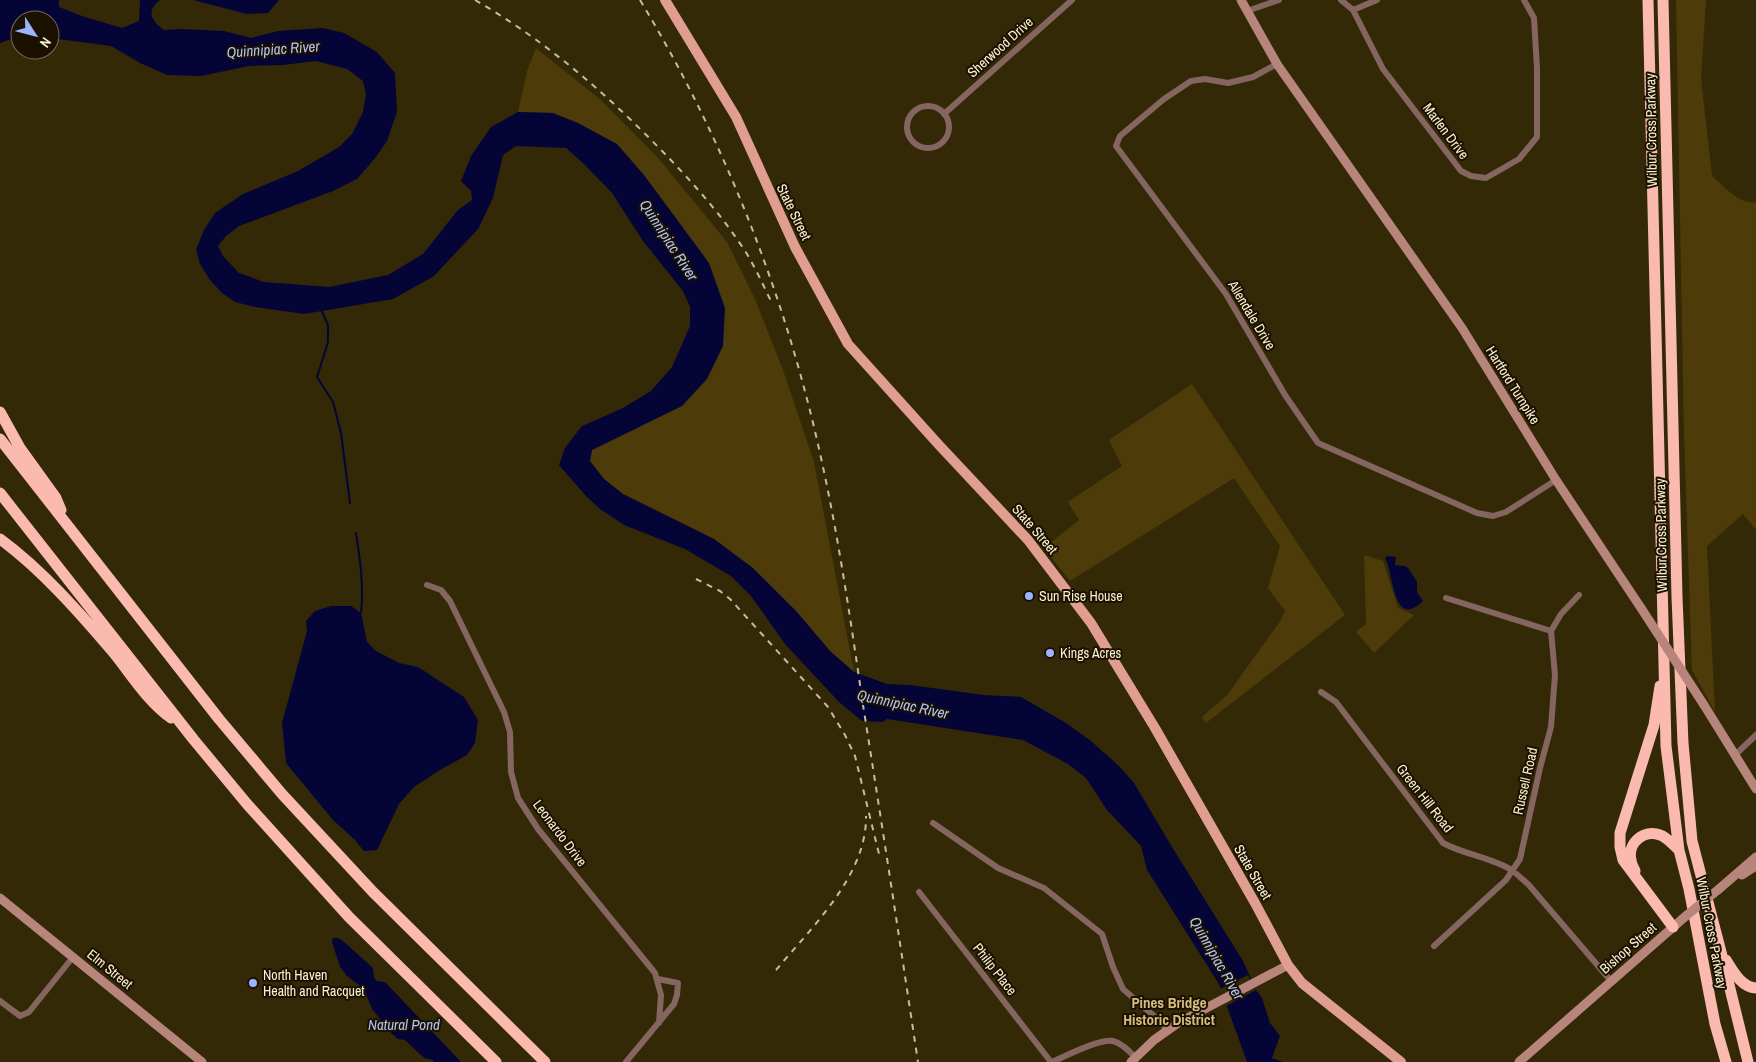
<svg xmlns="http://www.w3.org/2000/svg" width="1756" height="1062" viewBox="0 0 1756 1062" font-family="'Archivo Narrow',sans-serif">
	<rect width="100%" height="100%" fill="#342907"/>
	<path fill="#4d3c09" d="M1676 0H1706L1701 78 1712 176C1724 186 1739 205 1756 202V530L1743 514 1707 546 1715 712 1692 670 1684 436Z
		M536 48 601 100 659 159 727 242 755 299 783 370 814 462 854 672 830 651 796 611 714 539 623 494 604 479 590 461 592 450 643 425 725 308 553 113 518 112 527 71Z
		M1192 384 1345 615 1206 723 1202 717 1227 695 1279 623 1285 611 1268 588 1280 546 1234 478 1070 581 1044 548 1079 520 1068 502 1122 466 1109 440Z
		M1364 555 1383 561 1398 608 1414 615 1374 653 1356 632 1366 624Z"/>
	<path fill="#040437" d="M0 0H59V7L82 16 122 28 139 21 140 0H160C145 12 152 21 164 30L182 29 224 31 251 38 278 31 323 28 344 33 377 52 395 73 397 112 387 141 376 157 357 179 333 191 239 226 226 236 218 246 223 256 239 273 264 282 329 287 388 275 423 254 458 210 472 200 471 191 461 181 471 156 491 127 518 112 553 113 578 123 617 144 644 175 709 263 725 308 723 346 707 379 682 406 592 450 590 461 604 479 623 494 714 539 753 568 796 611 830 651 854 672 887 684 910 685 984 695 1021 697 1066 723 1091 741 1119 766 1134 783 1172 847 1243 961 1256 990 1262 998 1270 1023 1280 1036 1272 1058 1283 1062H1247L1219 984 1147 870 1141 846 1107 810 1086 778 1068 764 1023 740 887 719 883 722 862 721 839 702 785 644 751 596 731 576 685 549 624 525 600 509 586 496 559 465 565 448 582 426 623 408 651 391 672 367 690 326V307L683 291 643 241 612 193 584 164 566 148 516 146 503 155 493 198 478 229 434 276 393 299 304 314 255 307 235 302 222 293 210 280 200 264 196 250 204 230 215 213 243 194 298 171 339 147 352 134 363 112 366 94 363 81 347 69 316 61 283 65 249 66 201 76 167 75 140 63 111 46 50 38V20H20V36L0 43Z
		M193 0H279L268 13 247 14Z
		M1388 556 1396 557 1395 565 1405 566 1409 569 1417 582V592L1423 601C1393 630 1394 575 1385 558Z
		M331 606H351L361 613 367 642 376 651 399 663 418 667 464 697 478 720 475 743 467 755 440 770 414 787 399 804 377 850 364 851 354 839 333 820 286 763 282 723 307 631 306 621 315 611Z
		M333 938H338L343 941 373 968 374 978 377 981 385 982 461 1062H433V1060L424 1058 405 1040 398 1039 392 1034 372 1009 364 989 347 976 340 967 332 942Z"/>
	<path fill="#342907" d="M1248 975 1256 990 1224 1007 1218 990Z"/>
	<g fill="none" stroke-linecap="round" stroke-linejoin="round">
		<path stroke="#040437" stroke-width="2" d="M321 309 328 325V342L317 377 333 402 341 433 350 503
			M356 533C360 559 364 586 361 613"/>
		<path stroke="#85655f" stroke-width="6" d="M1341 0 1353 10 1383 69 1461 171 1471 176 1486 178 1519 159 1537 137V68L1534 18 1524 0
			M1353 10 1377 0
			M1247 11 1279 0
			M1277 64 1253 77 1228 83 1205 79 1191 81 1164 99 1120 136 1116 146 1226 294 1285 395 1318 443 1477 513 1493 516 1506 512 1556 480
			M907 127a21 21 0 1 1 42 0a21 21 0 1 1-42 0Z
			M944 114 1072 0
			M427 585 441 590 450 601 504 712 510 732 511 772 518 798 538 829 655 973 661 995 659 1023
			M1446 598 1551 631
			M1321 692 1336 702 1443 843C1465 855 1494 858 1513 871 1518 875 1523 880 1528 884L1611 981
			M1735 755 1756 735
			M933 823 998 868 1044 888 1102 934 1113 967 1123 989 1162 1023 1166 1030
			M919 892 1051 1062
			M1434 946 1506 880 1520 859 1540 768 1551 727 1555 675 1551 631 1561 614 1579 595
			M0 1001 20 1016 29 1012 73 957
			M626 1062 674 1004 677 995 678 983 658 979
			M1052 1062C1066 1056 1098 1039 1113 1041 1122 1043 1129 1051 1135 1057"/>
		<path stroke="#b8857c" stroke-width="9" d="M1241 0 1277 64 1462 328 1556 480 1641 608
			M1704 705 1756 789
			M1742 875 1756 866
			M1719 889 1756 857
			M0 898 202 1062
			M1131 1062 1154 1040 1178 1023 1288 965
			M1519 1062 1687 915"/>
		<path stroke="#e09e93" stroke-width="10" d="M665 0 736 117 795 247 848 344 939 445 1028 540 1091 623 1155 728 1255 903 1288 965 1302 983 1317 995 1401 1062"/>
		<path stroke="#fabaaf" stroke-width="11" d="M1648 0 1666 746 1679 850 1689 889 1715 1024 1726 1062
			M1663 0 1677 597 1683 743 1692 841 1721 952 1748 1062
			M0 412 20 448 56 498 61 510
			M0 439 219 719 282 794 373 892 545 1062
			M0 493 194 740 247 804 349 917 496 1062
			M0 539C42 570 79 612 113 652 131 674 147 701 171 718
			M1660 686 1654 725 1620 833V847L1623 860 1673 927
			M1635 871C1634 868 1631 864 1631 860 1627 843 1644 829 1660 835 1667 837 1673 845 1679 850
			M1726 960C1733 971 1741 987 1756 988"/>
		<path stroke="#c7bc9c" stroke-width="2" stroke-dasharray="6 6" stroke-linecap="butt" d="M475 0C546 41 608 95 665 154 695 185 724 218 747 254 756 269 763 285 771 301
			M640 0C714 122 771 260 807 399 833 499 848 602 863 705 882 824 900 943 918 1062
			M696 579 720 591 730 599 828 707 845 735 855 756 880 858
			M776 970C812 927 867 875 866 816"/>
		<path stroke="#b8857c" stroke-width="9" d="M1641 608 1704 705
			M1687 915 1719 889"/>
	</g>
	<g fill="#9cb4fd" stroke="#1a1100" stroke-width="2">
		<circle cx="1029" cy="596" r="5"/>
		<circle cx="1050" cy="653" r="5"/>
		<circle cx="253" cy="983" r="5"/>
	</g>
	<g text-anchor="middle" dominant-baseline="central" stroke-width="4" stroke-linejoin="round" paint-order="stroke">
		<g font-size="14" fill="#fbf0d1" stroke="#1a1100">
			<text transform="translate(1000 47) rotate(-42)">Sherwood Drive</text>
			<text transform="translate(1651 130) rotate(-91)">Wilbur Cross Parkway</text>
			<text transform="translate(1446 131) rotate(53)">Marlen Drive</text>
			<text transform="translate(794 212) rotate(64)">State Street</text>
			<text transform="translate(1252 315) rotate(59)">Allendale Drive</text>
			<text transform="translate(1513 385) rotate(58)">Hartford Turnpike</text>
			<text transform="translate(1035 529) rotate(49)">State Street</text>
			<text transform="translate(1661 535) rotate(-91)">Wilbur Cross Parkway</text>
			<text transform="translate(1525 781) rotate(-77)">Russell Road</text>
			<text transform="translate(1425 798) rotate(52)">Green Hill Road</text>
			<text transform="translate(560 833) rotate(53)">Leonardo Drive</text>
			<text transform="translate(1253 872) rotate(60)">State Street</text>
			<text transform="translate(1712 933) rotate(79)">Wilbur Cross Parkway</text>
			<text transform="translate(1628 948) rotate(-41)">Bishop Street</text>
			<text transform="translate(110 969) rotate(39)">Elm Street</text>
			<text transform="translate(995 969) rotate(52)">Philip Place</text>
		</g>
		<g font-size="14" fill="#fbf0d1" stroke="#1a1100" text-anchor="start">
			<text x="1039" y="596">Sun Rise House</text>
			<text x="1060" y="653">Kings Acres</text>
			<text x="263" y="975">North Haven<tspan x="263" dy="16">Health and Racquet</tspan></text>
		</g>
		<g font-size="15" font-style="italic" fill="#b1c3f7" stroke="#1a1100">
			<text transform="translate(273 49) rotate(-4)">Quinnipiac River</text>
			<text transform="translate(669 240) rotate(57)">Quinnipiac River</text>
			<text transform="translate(903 704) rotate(12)">Quinnipiac River</text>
			<text transform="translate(1217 958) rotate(60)">Quinnipiac River</text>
			<text x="404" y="1024">Natural Pond</text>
		</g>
		<g font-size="15" font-weight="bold" fill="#d6be80" stroke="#1a1100">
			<text x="1169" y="1002">Pines Bridge<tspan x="1169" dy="17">Historic District</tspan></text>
		</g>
	</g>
	<g transform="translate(35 35) rotate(126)"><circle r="24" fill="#1a1100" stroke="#746a54"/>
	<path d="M0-4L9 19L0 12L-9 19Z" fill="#9cb4fd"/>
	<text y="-8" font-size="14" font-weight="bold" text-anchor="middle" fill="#fbf0d1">N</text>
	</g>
</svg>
